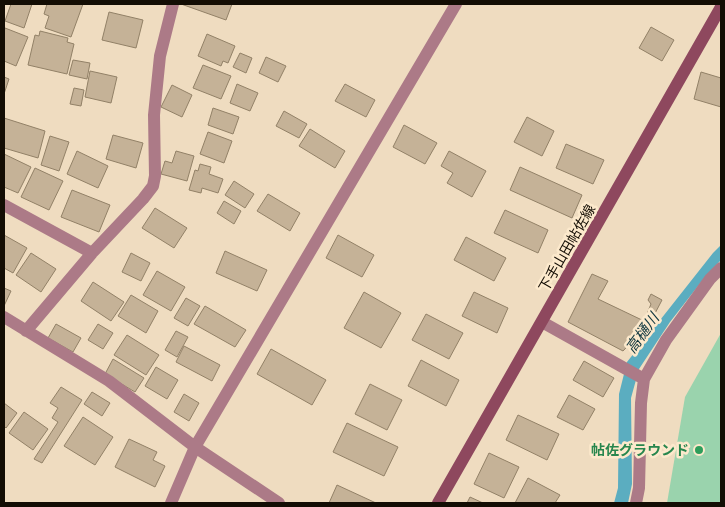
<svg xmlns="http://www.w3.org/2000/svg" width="725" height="507" viewBox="0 0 725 507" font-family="'Public Sans','Noto Sans JP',sans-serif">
	<rect width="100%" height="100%" fill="#efdcc0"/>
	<path fill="#9ad3ad" d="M721 333V503H667L685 397Z"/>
	<path fill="#5badc0" d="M721 245V260L705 277 670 322 639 369 631 398 632 484 628 503H614L618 488 619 394 627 362 713 253Z"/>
	<path fill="#c5b297" stroke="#928167" d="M11 4H32L24 28 5 21Z
		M47 4H83L71 37 45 28 49 16 44 14Z
		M181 4H232L226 20Z
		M109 12 143 20 136 48 102 40Z
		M651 27 674 40 662 61 639 48Z
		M5 28 28 37 16 66 4 61V32Z
		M40 31 68 38 67 42 74 44 67 74 28 65 35 35 39 36Z
		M207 34 235 46 228 63 223 61 221 66 198 56Z
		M240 53 252 58 246 73 233 67Z
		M266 57 286 66 278 82 259 73Z
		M73 60 90 63 87 79 69 75Z
		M203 65 231 76 221 99 193 88Z
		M90 71 117 77 111 103 85 97Z
		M701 72 721 78V107L694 99Z
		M4 77 9 79 4 94Z
		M237 84 258 93 250 111 230 103Z
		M345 84 375 100 366 117 335 101Z
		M172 85 192 95 182 117 161 107Z
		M74 88 84 90 81 106 70 104Z
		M213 108 239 117 233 134 208 125Z
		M284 111 307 124 299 138 276 126Z
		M527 117 554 131 542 156 514 142Z
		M4 118 45 131 38 158 4 148Z
		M404 125 437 143 425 164 393 147Z
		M310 129 345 151 335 168 299 146Z
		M208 132 232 141 224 163 200 154Z
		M113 135 143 143 136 168 106 159Z
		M50 136 69 142 59 171 41 165Z
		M566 144 604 160 593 184 556 168Z
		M77 151 108 166 98 188 67 174Z
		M176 151 194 156 187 181 161 174 165 161 172 163Z
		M449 151 486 171 472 197 447 183 453 173 441 166Z
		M4 154 31 167 18 193 4 187Z
		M200 164 211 167 209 174 223 179 218 193 202 188 201 193 189 190 195 170 198 171Z
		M520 167 582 195 572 218 510 190Z
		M35 168 63 181 49 210 21 197Z
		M234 181 254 194 245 208 225 195Z
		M72 190 110 205 99 232 61 217Z
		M268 194 300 213 290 231 257 211Z
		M224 201 241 211 234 224 217 213Z
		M155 208 187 228 174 248 142 228Z
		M505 210 548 230 538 253 494 233Z
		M4 235 27 248 13 273 4 268Z
		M338 235 374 255 362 277 326 258Z
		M466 237 506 258 494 281 454 260Z
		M225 251 267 270 257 291 216 273Z
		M31 253 56 269 41 292 16 275Z
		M131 253 150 263 141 281 122 272Z
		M157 271 185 287 171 311 143 295Z
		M592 274 608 281 598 299 644 321 651 304 648 300 651 294 662 300 651 321 623 351 568 322Z
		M93 282 124 302 111 321 81 301Z
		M4 288 11 291 4 306Z
		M364 292 401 313 381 348 344 328Z
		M474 292 508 308 497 333 462 316Z
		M131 295 158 311 146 333 118 316Z
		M186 298 200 306 188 326 174 318Z
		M205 306 246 330 235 347 194 324Z
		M426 314 463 333 449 359 412 340Z
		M56 324 81 338 73 352 48 338Z
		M98 324 113 333 103 349 88 340Z
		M176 331 188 337 177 357 165 350Z
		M127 335 159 355 146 375 114 355Z
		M184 346 220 365 212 381 176 362Z
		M271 349 326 380 312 405 257 374Z
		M113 359 144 378 135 392 105 374Z
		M421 360 459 380 446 406 408 386Z
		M584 361 614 378 603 397 573 380Z
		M156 367 178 380 167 399 145 386Z
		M370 384 402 400 387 430 355 414Z
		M61 387 82 400 42 463 34 459 58 422 52 418 58 408 50 403Z
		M92 392 110 403 102 416 84 404Z
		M184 394 199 403 189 421 174 412Z
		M569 395 595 409 583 430 557 417Z
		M4 403 17 413 6 428 4 426Z
		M24 412 48 429 33 450 9 433Z
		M518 415 559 434 547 460 506 440Z
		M83 417 113 437 95 465 64 446Z
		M347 423 398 447 384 476 333 452Z
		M129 439 157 452 153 460 165 466 155 487 115 467Z
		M489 453 519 467 504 498 474 484Z
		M528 478 560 495 555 503H515Z
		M337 485 376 503H329Z
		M470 497 483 503H467Z"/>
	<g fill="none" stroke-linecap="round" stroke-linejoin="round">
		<path stroke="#ac7a87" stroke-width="12" d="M4 205 92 253
			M4 317 109 381 195 447 279 503
			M542 322 644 379
			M26 331 92 253 143 199 153 186 155 176 154 115 160 56 173 4
			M171 503 195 447 456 4
			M636 503 639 488 641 403 644 379 666 340 710 279 721 268"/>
		<path stroke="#8e485e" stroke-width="12" d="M438 503 721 7"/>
	</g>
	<circle fill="#2e9e5b" stroke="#fce9cc" stroke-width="2" cx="699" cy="450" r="5"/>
	<g text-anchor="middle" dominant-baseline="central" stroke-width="5" stroke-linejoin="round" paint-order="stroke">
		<g font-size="14" fill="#130d04" stroke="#fce9cc">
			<text transform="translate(567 248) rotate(-60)">下手山田帖佐線</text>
		</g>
		<g font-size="14" font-weight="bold" fill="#27864d" stroke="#fce9cc" text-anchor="end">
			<text x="689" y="450">帖佐グラウンド</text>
		</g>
		<g font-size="15" font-style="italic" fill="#0f363f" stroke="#fce9cc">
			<text transform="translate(642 333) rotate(-54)">高樋川</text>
		</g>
	</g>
	<rect width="725" height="507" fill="none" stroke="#130d04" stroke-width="10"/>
</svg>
